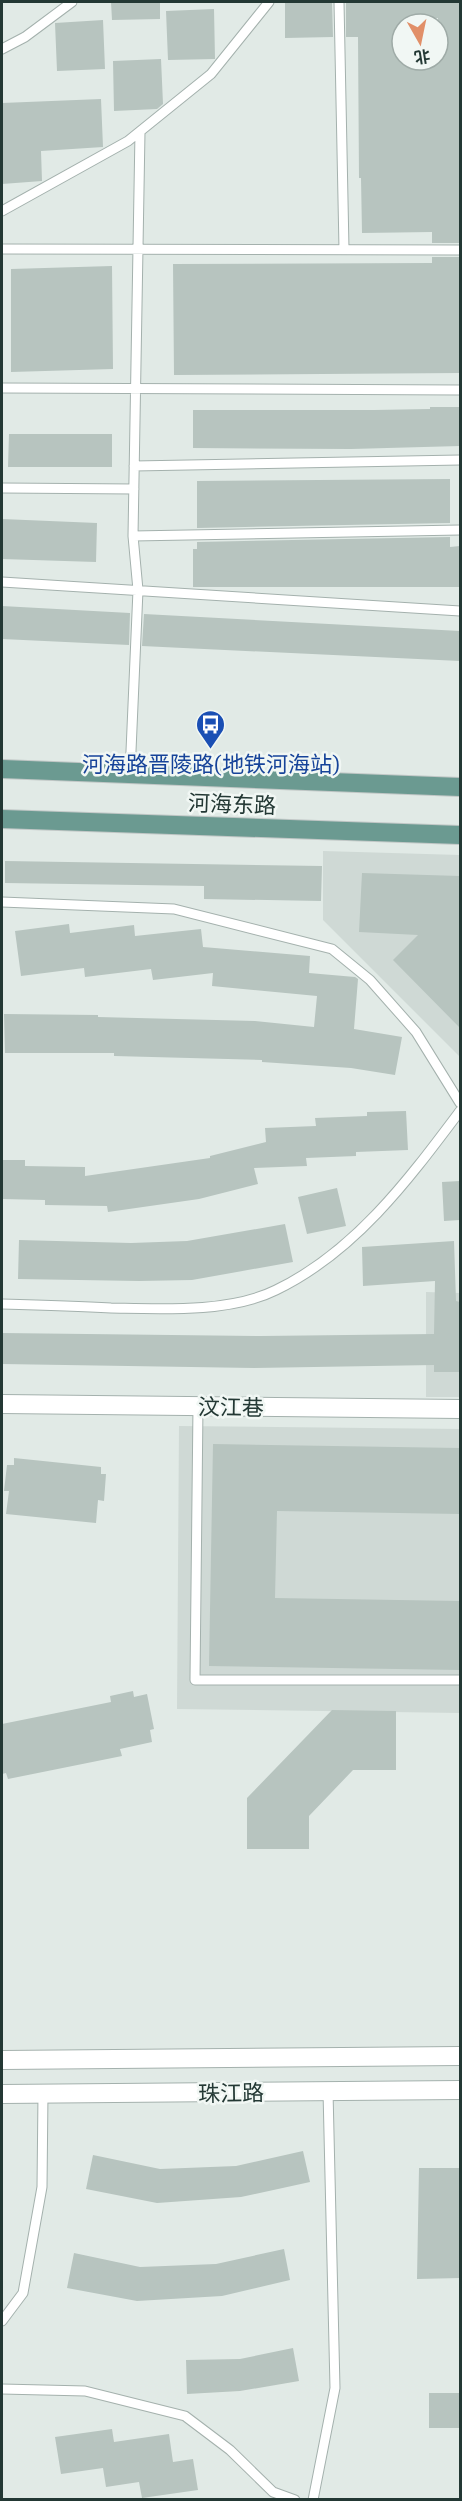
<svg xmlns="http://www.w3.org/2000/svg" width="462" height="2501" viewBox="0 0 462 2501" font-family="'Exo 2','Noto Sans SC',sans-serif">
	<rect width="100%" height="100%" fill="#e1eae6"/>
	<path fill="#cfd9d5" d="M323 851 460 855V1057L323 920Z
		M426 1292 460 1293V1397H426Z
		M179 1426 460 1429V1713L177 1709Z"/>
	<path fill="#b7c4bf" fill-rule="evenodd" d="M111 2H160V19L112 20Z
		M285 2H332L333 37 285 38Z
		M346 2H460V243H432V232L362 233 361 178H359L358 37H346ZM438 18V60H402V20Z
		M214 9 215 59 168 60 166 11Z
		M103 20 105 69 57 71 55 23Z
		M161 59 163 104 157 109 114 111 113 61Z
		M101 99 103 147 41 151 42 181 2 184V103Z
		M432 257H460V373L174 375 173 264 432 263Z
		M112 266 113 369 11 372V269Z
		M430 407H460V446L351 449 193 448V410H374L430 409Z
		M9 434H112V467H8Z
		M450 479V523L197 528V481Z
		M2 519 97 523 96 562 2 559Z
		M450 537V547L460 546V587H193V549H197V542Z
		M2 606 130 613 129 645 2 639Z
		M144 614 460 631V661L142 646Z
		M5 861 322 866 321 901 204 899V886L5 883Z
		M362 873 460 876V1028L393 960 418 935 359 932Z
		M69 924 70 933 134 925 135 936 201 929 203 947 310 956 309 973 355 977 358 979 354 1029 402 1037 395 1075 351 1068 262 1062V1060L114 1056V1053H5L4 1014 98 1015V1017L255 1021 314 1027 317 996 212 986 213 973 153 980 151 969 85 977 84 968 21 976 15 931Z
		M406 1111 408 1150 356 1152V1156L306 1158 307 1166 254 1168 258 1184 199 1199 108 1212 107 1206 45 1205V1200L2 1199V1160H25V1166L85 1167V1176L210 1158V1156L266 1142 265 1128 316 1126 315 1118 367 1116V1112Z
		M460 1181V1220L444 1221 442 1182Z
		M337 1188 346 1226 307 1234 298 1197Z
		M285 1224 293 1262 192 1280 139 1281 18 1279 19 1240 131 1243 187 1241Z
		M454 1241 456 1301 460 1302V1372H434V1365L254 1368 2 1364V1333L261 1336 434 1334 435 1281 363 1286 362 1247Z
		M213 1444 460 1448V1514L277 1511 275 1598 460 1601V1670L209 1666Z
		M14 1458 101 1467V1474H106L104 1501 98 1500 96 1523 6 1514 9 1491H4L7 1465H14Z
		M133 1691 134 1697 147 1694 154 1729 150 1730 152 1742 120 1749 122 1756 8 1779 6 1773 2 1774V1724L111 1702 110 1696Z
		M332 1710 396 1711V1770H353L309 1816V1849H247V1798Z
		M303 2151 310 2182 241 2197 157 2203 86 2189 93 2155 160 2169 236 2166Z
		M419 2168H460V2278L417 2279Z
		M284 2249 290 2280 222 2296 137 2301 67 2288 74 2253 140 2267 216 2264Z
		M293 2348 299 2381 240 2391 187 2394 186 2360 240 2359Z
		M429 2393H460V2428H429Z
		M112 2429 114 2442 169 2434 173 2462 193 2459 198 2490 142 2498 139 2482 106 2487 103 2468 61 2474 55 2437Z"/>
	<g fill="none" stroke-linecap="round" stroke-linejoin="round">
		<defs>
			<path id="service" d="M339 2 344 249
				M2 49 25 37 72 2
				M2 211 128 141 211 74 269 2
				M2 249 460 250
				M2 388 460 390
				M134 466 460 460
				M2 488 134 489
				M133 536 460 530
				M2 582 460 611
				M130 774 138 590 133 536 140 132
				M2 902 174 909 332 949 370 980 416 1032 460 1103
				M2 1304C38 1305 74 1306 111 1308 161 1309 230 1313 276 1290 355 1252 409 1179 460 1111
				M198 1406 195 1680H460
				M2 2321 23 2293 42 2187 43 2094
				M2 2389 85 2391 185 2416 230 2450 273 2492 295 2500
				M313 2500 335 2388 328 2091"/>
			<path id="minor" d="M2 1404 460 1409"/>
			<path id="tertiary" d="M2 2060 460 2056
				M2 2094 460 2090"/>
			<path id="primary" d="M2 769 460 787
				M2 819 460 835"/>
		</defs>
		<use href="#service" stroke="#a4b1ad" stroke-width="11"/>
		<use href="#minor" stroke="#a4b1ad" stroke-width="20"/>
		<use href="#tertiary" stroke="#a4b1ad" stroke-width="20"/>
		<use href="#primary" stroke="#c1c7c6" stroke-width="20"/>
		<use href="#service" stroke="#fff" stroke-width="9"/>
		<use href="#minor" stroke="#fff" stroke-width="18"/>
		<use href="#tertiary" stroke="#fff" stroke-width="18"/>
		<use href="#primary" stroke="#6b9a91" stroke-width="18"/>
	</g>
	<defs>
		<symbol id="bus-pin" viewBox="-11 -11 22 30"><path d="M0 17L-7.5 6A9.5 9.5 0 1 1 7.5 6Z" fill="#1a4fb4" stroke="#f1f7f4"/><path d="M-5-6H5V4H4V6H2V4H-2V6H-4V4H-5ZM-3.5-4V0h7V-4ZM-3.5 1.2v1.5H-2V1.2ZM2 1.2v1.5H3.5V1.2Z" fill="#fff"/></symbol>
	</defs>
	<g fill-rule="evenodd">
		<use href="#bus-pin" x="194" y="708" width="33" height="45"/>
	</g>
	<g text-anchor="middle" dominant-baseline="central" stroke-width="5" stroke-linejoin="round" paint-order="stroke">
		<g font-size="22" fill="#164399" stroke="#f1f7f4">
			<text x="211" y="763">河海路晋陵路(地铁河海站)</text>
		</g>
		<g font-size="22" fill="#233834" stroke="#f1f7f4">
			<text transform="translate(232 803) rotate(2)">河海东路</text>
			<text transform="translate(231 1406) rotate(1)">汶江巷</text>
			<text transform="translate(231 2092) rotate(-1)">珠江路</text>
		</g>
	</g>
	<rect width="462" height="2501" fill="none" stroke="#233834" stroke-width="6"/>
	<g transform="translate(420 42) rotate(171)"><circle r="28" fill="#f1f7f4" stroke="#9faba7" stroke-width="1.5"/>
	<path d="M0-4.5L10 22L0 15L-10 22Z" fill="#e18f68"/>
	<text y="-9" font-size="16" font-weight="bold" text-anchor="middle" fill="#233834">北</text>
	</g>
</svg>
